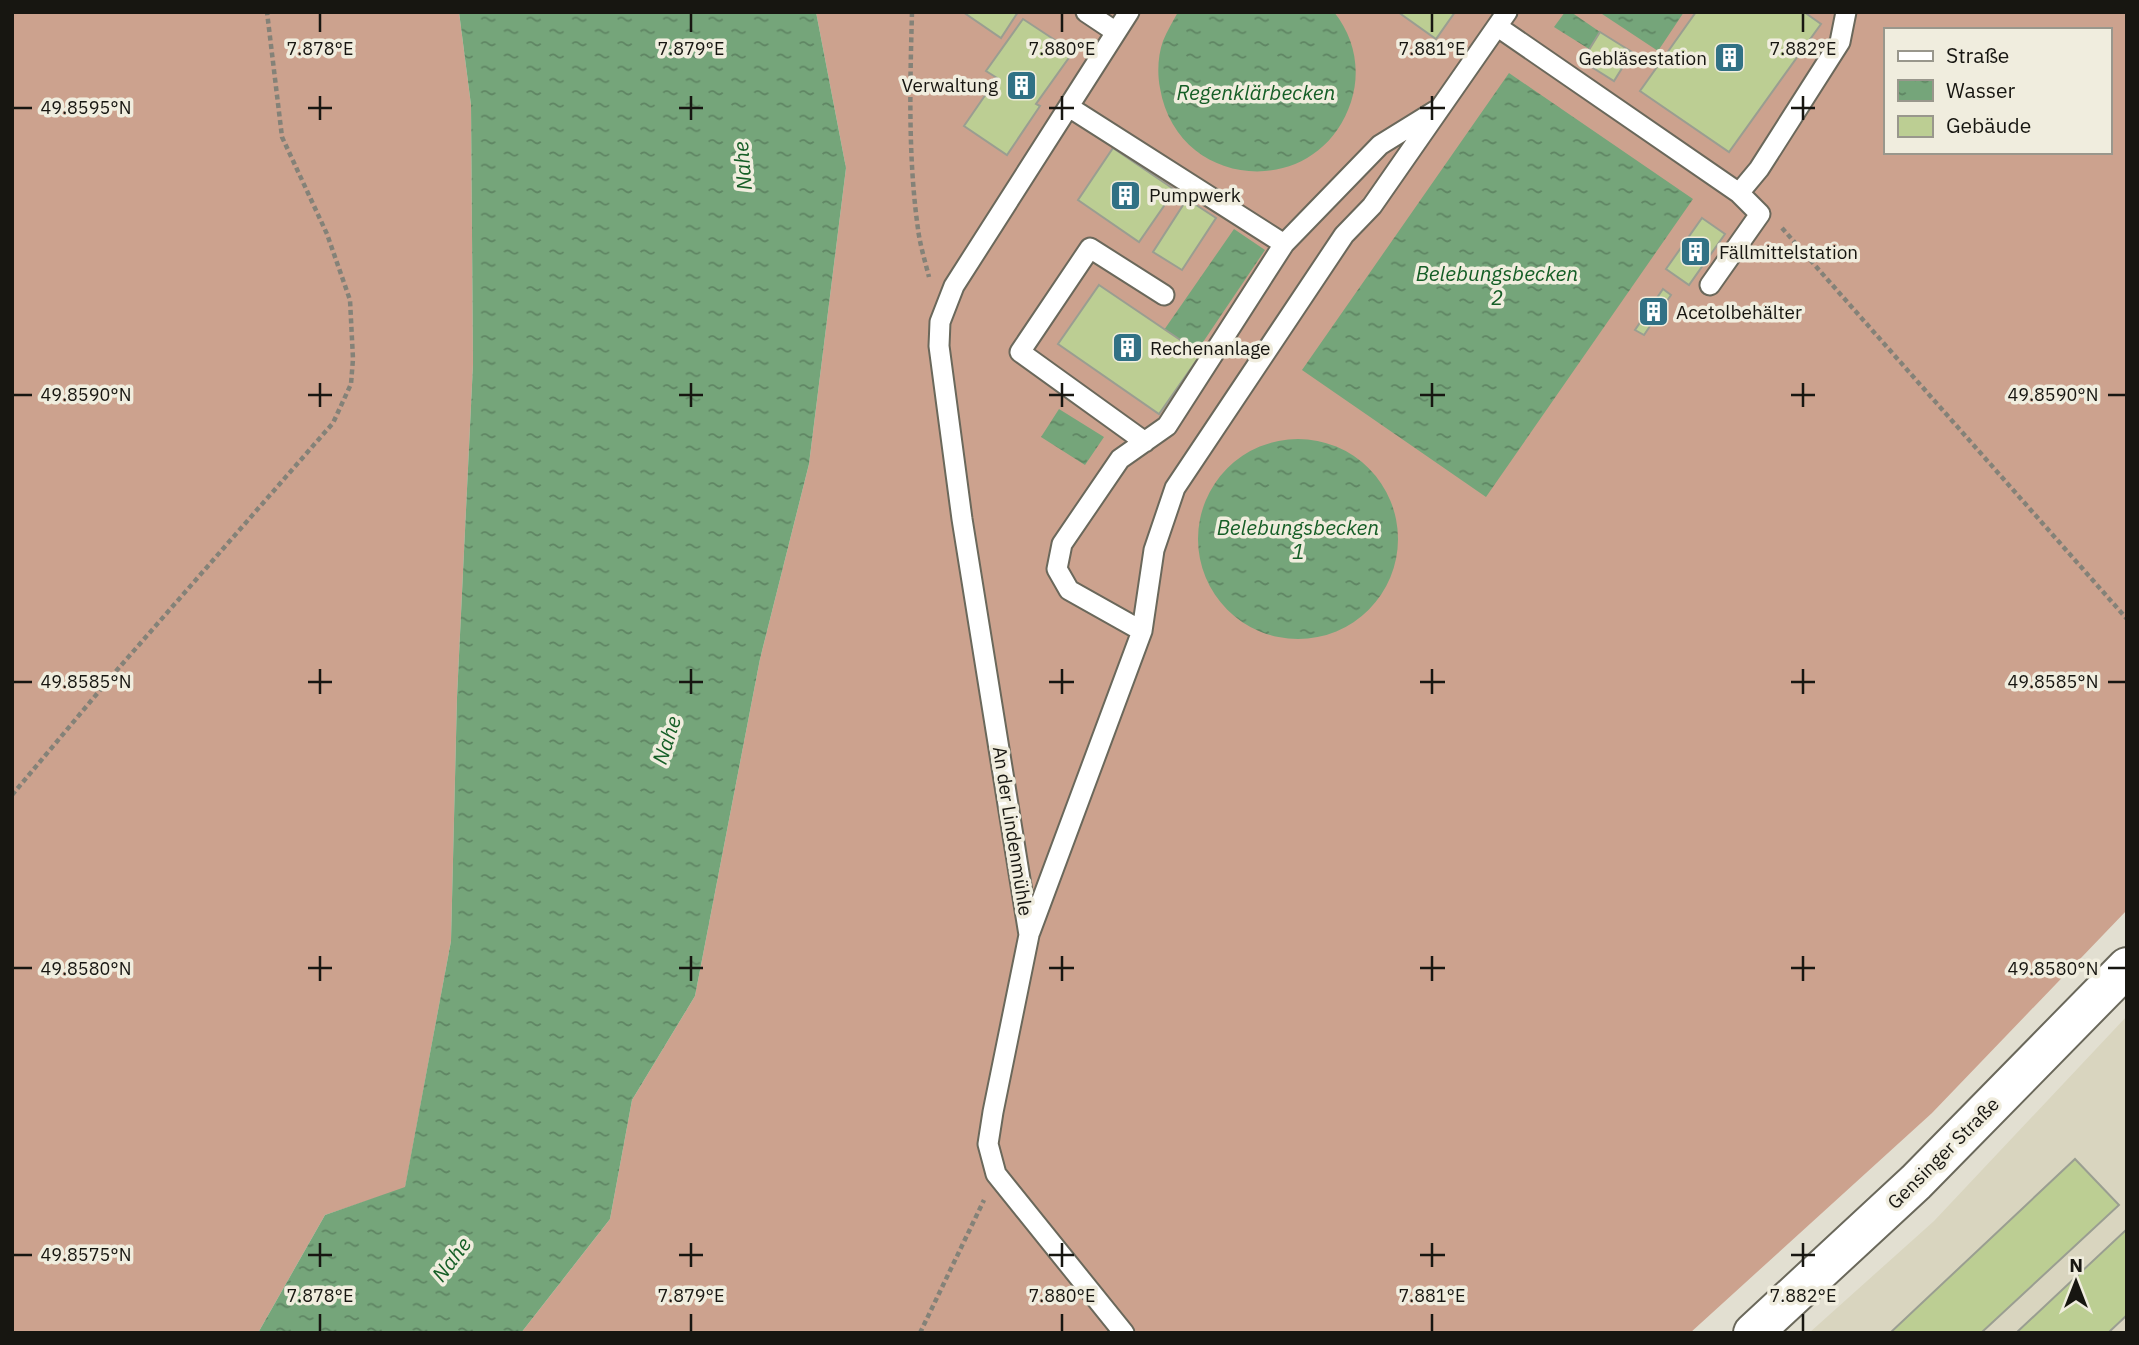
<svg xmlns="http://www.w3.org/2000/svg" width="2139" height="1345" viewBox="0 0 2139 1345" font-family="'IBM Plex Sans',sans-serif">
	<defs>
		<pattern id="water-ripples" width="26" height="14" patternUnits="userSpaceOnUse" patternTransform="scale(1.75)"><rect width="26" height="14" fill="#75a57a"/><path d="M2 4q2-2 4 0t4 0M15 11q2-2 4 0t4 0" fill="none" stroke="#5f8563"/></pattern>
	</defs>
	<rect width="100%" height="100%" fill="#e2dfd1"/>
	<path fill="#d9d5bf" d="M2127 1016V1333H1809L1934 1221Z"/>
	<path fill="#cca28e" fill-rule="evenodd" d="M12 12H459L471 105 473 364 457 697 451 941 405 1188 325 1215 258 1333H12Z
		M816 12H2127V910L1932 1113 1690 1333H521L610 1219 632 1100 695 996 760 659 809 464 846 168ZM1885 30H2109V152H1885Z"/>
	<path fill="url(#water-ripples)" d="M459 12H816L846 168 809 464 760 659 695 996 632 1100 610 1219 521 1333H258L325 1215 405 1187 451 941 457 697 473 364 471 105Z
		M1178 12H1334C1355 38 1361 71 1351 102 1318 202 1177 191 1160 88 1157 73 1158 55 1163 41 1167 31 1173 21 1178 12Z
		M1565 12H1571L1600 32 1589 49 1554 27Z
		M1599 12H1684L1658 51Z
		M1509 73 1693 199 1486 497 1302 370Z
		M1234 229 1265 250 1197 351 1164 330Z
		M1059 409 1104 437 1085 465 1041 437Z
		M1198 539a100 100 0 1 1 200 0a100 100 0 1 1-200 0Z"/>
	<path fill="#bcce93" stroke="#9a9e91" stroke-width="2" d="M963 12H1018L1001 38Z
		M1398 12H1455L1436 39Z
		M1696 12H1804L1821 24 1729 152 1640 91Z
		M1023 19 1073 52 1036 104 1040 106 1007 155 964 126 997 78 986 71Z
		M1600 32 1632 52 1614 81 1582 61Z
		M1113 148 1175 190 1139 242 1078 200Z
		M1187 199 1216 218 1182 270 1153 252Z
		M1702 218 1725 234 1689 285 1666 269Z
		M1099 285 1201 354 1159 414 1058 344Z
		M1663 289 1671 295 1644 335 1635 330Z
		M2075 1159 2119 1205 1981 1333H1890Z
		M2127 1229V1315L2108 1333H2016Z"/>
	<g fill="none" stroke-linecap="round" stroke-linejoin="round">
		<defs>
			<path id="lane" d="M1086 12 1116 32
				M1498 27 1739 193 1759 169 1840 42 1846 12
				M1069 107 1284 244 1380 145 1435 111
				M1710 285 1760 214 1739 193
				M1145 442 1020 352 1090 248 1164 295
				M1142 631 1069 590 1057 569 1062 544 1120 459 1167 426 1284 244
				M1030 932 1142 631 1154 550 1175 488 1344 235 1372 206 1507 12
				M1124 1333 996 1174 988 1144 993 1112 1029 935 962 519 939 346 940 322 954 286 1129 12"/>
			<path id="secondary" d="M1753 1333 1916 1182 2127 967"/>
		</defs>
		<use href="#lane" stroke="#6a685b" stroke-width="23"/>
		<use href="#secondary" stroke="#6a685b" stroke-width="42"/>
		<path stroke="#848278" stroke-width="4.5" stroke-dasharray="5 3.5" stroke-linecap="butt" d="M912 12C910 84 908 158 918 229 920 245 925 261 929 277
			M1782 228 2127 619
			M12 795 117 670 333 423 351 384 353 359 350 300 327 234 282 137 267 12
			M920 1333 984 1200"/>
		<use href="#lane" stroke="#fff" stroke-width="19"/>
		<use href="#secondary" stroke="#fff" stroke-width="38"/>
	</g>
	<path fill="none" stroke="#171611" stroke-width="2.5" d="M320 14V32M691 14V32M1062 14V32M1432 14V32M1803 14V32M320 96V120M691 96V120M1062 96V120M1432 96V120M1803 96V120M14 108H32M308 108H332M679 108H703M1049 108H1074M1420 108H1445M1791 108H1815M320 383V407M691 383V407M1062 383V407M1432 383V407M1803 383V407M14 395H32M308 395H332M679 395H703M1049 395H1074M1420 395H1445M1791 395H1815M2108 395H2125M320 669V694M691 669V694M1062 669V694M1432 669V694M1803 669V694M14 682H32M308 682H332M679 682H703M1049 682H1074M1420 682H1445M1791 682H1815M2108 682H2125M320 956V981M691 956V981M1062 956V981M1432 956V981M1803 956V981M14 968H32M308 968H332M679 968H703M1049 968H1074M1420 968H1445M1791 968H1815M2108 968H2125M320 1243V1267M691 1243V1267M1062 1243V1267M1432 1243V1267M1803 1243V1267M14 1255H32M308 1255H332M679 1255H703M1049 1255H1074M1420 1255H1445M1791 1255H1815M320 1314V1331M691 1314V1331M1062 1314V1331M1432 1314V1331M1803 1314V1331"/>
	<defs>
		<symbol id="building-square" viewBox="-11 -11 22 22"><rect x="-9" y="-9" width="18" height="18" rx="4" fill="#317185" stroke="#f0edde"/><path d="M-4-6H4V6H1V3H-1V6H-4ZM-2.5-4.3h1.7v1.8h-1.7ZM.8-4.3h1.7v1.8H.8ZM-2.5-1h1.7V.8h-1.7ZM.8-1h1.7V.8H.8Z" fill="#fff"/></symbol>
	</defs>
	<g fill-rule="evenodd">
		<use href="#building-square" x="1712" y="40" width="35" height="35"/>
		<use href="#building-square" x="1004" y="68" width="35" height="35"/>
		<use href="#building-square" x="1108" y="178" width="35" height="35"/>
		<use href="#building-square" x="1678" y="234" width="35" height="35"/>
		<use href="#building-square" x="1636" y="294" width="35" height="35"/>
		<use href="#building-square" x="1110" y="330" width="35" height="35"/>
	</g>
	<g text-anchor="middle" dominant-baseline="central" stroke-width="7" stroke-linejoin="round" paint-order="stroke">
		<g font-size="19" fill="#171611" stroke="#f0edde" text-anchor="start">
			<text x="1707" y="58" text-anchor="end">Gebläsestation</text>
			<text x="998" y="85" text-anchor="end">Verwaltung</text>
			<text x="1149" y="195">Pumpwerk</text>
			<text x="1719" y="252">Fällmittelstation</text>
			<text x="1676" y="312">Acetolbehälter</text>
			<text x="1150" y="348">Rechenanlage</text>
		</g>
		<g font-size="19" fill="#171611" stroke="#f0edde">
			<text transform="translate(1013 831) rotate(81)">An der Lindenmühle</text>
			<text transform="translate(1943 1153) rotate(-45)">Gensinger Straße</text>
		</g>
		<g font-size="21" font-style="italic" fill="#155e26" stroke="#f0edde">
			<text x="1256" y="92">Regenklärbecken</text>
			<text transform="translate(742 166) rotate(-95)">Nahe</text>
			<text x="1497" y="273">Belebungsbecken<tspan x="1497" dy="24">2</tspan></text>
			<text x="1298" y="527">Belebungsbecken<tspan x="1298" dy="24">1</tspan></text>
			<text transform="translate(666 740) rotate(-72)">Nahe</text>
			<text transform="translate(451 1259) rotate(-53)">Nahe</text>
		</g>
	</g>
	<g font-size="18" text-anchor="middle" fill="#171611" stroke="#f0edde" stroke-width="7" stroke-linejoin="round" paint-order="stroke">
		<text x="320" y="55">7.878°E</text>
		<text x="691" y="55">7.879°E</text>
		<text x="1062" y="55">7.880°E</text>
		<text x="1432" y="55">7.881°E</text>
		<text x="1803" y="55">7.882°E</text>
		<text x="86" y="114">49.8595°N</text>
		<text x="86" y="401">49.8590°N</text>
		<text x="2053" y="401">49.8590°N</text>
		<text x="86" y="688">49.8585°N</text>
		<text x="2053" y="688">49.8585°N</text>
		<text x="86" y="975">49.8580°N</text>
		<text x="2053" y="975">49.8580°N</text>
		<text x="86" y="1261">49.8575°N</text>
		<text x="320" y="1302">7.878°E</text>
		<text x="691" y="1302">7.879°E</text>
		<text x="1062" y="1302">7.880°E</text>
		<text x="1432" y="1302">7.881°E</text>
		<text x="1803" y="1302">7.882°E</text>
	</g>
	<rect width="2139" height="1345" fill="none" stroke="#171611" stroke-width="28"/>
	<rect x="1884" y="28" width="228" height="126" fill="#f0edde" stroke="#99978c" stroke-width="2"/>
	<rect x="1898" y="51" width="35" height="10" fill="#ffffff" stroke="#99978c" stroke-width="2"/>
	<text x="1946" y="63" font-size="21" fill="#171611">Straße</text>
	<rect x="1898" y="80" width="35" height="21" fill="url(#water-ripples)" stroke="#99978c" stroke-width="2"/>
	<text x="1946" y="98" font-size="21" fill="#171611">Wasser</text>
	<rect x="1898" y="116" width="35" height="21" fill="#bcce93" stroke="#99978c" stroke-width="2"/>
	<text x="1946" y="133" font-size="21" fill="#171611">Gebäude</text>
	<g transform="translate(2076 1282)" stroke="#f0edde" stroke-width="5" paint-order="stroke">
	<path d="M0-5L12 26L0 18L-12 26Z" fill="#171611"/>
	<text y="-10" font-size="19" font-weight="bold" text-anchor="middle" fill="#171611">N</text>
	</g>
</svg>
